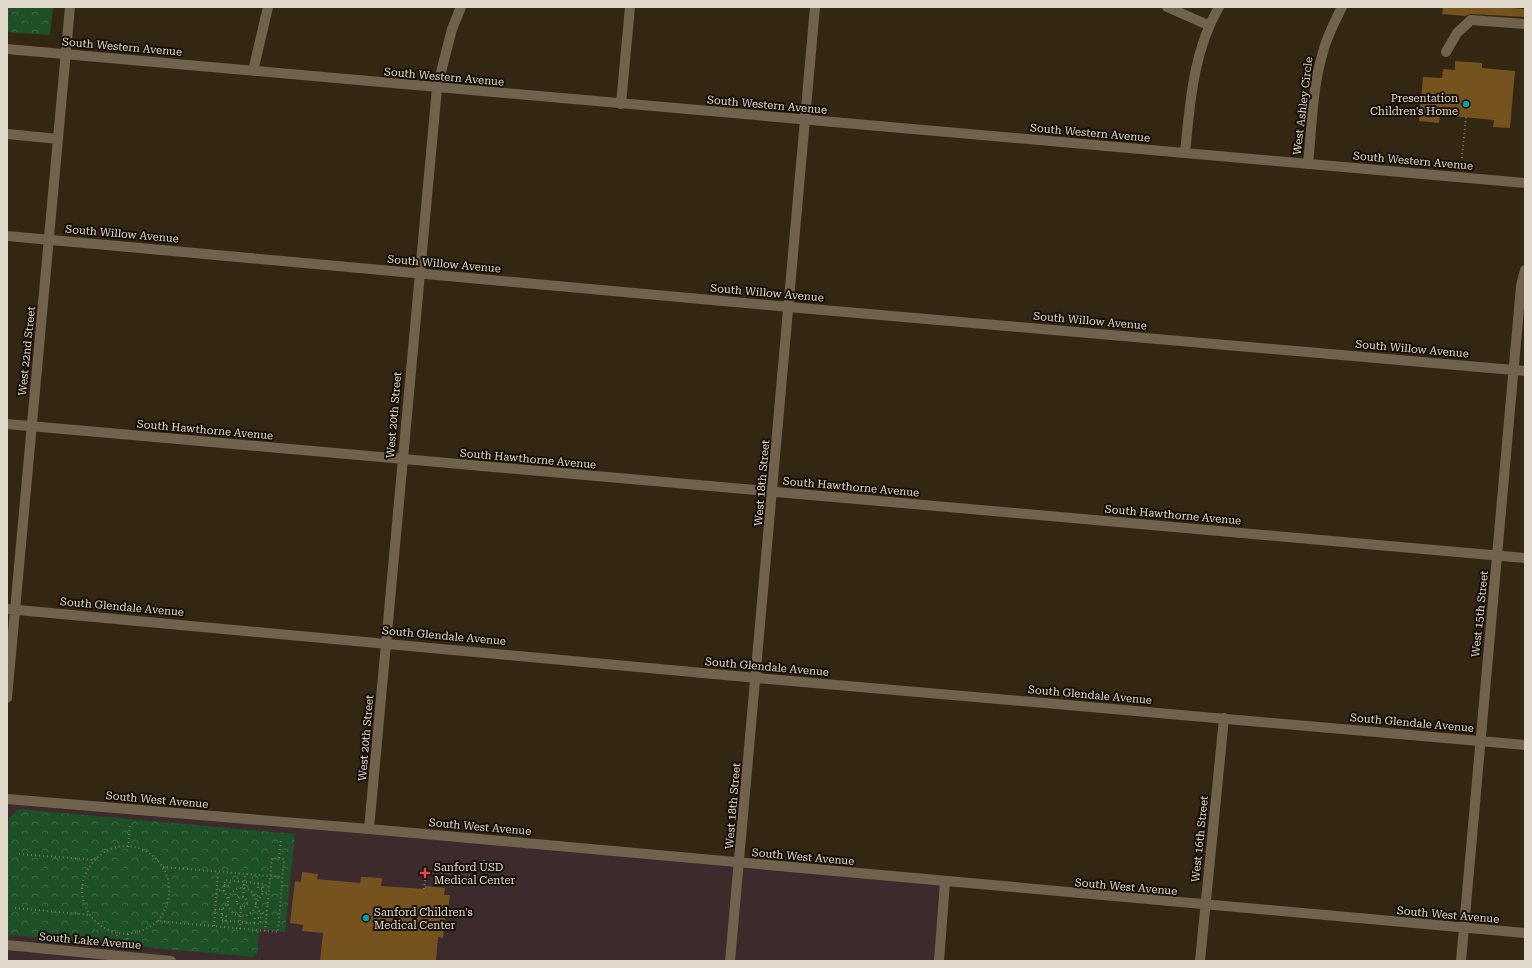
<svg xmlns="http://www.w3.org/2000/svg" width="1532" height="968" viewBox="0 0 1532 968" font-family="'Roboto Serif',serif">
	<defs>
		<pattern id="park-crowns" width="20" height="18" patternUnits="userSpaceOnUse"><rect width="20" height="18" fill="#1d5027"/><path d="M2 6a3 3 0 1 1 6 0M12 15a3 3 0 1 1 6 0" fill="none" stroke="#3e6945"/></pattern>
	</defs>
	<rect width="100%" height="100%" fill="#332613"/>
	<path fill="#3d2a2d" d="M7 799 945 882 939 961H7Z"/>
	<path fill="url(#park-crowns)" d="M7 7H53L50 35 7 32Z
		M18 809 295 834 285 932 260 929 257 955 253 957 11 935 10 938H7V844L9 818Z"/>
	<path fill="#76521f" d="M1443 7H1499L1525 9V17L1471 14 1465 16 1442 14Z
		M1455 61 1482 63V68L1515 71 1510 128 1493 127 1494 120 1440 115 1439 123 1419 121 1423 77 1442 78 1443 69 1455 70Z
		M302 872 318 874 317 879 360 883 361 877 382 878 381 886 425 889V886L445 888 444 895H450L448 910H446L443 938 438 937 436 961H320L323 933 302 931 303 925 290 923 295 881 301 882Z"/>
	<g fill="none" stroke-linecap="round" stroke-linejoin="round">
		<path stroke="#807464" stroke-width="2" stroke-dasharray="1 3" stroke-linecap="butt" d="M1461 166 1466 117
			M128 847 130 825
			M19 854 95 860
			M279 858 281 839
			M163 867 282 877
			M483 877 484 857
			M258 883V888L263 889
			M224 885 229 886 230 880
			M228 902a14 14 0 1 1 28 0a14 14 0 1 1-28 0Z
			M424 889 426 872C443 874 480 872 492 884
			M224 891 225 880 263 884 262 894
			M243 897 245 874
			M237 902a5 5 0 1 1 10 0a5 5 0 1 1-10 0Z
			M15 908 90 915
			M222 909 221 920 260 924 261 913
			M215 910 224 908 228 901 225 892 217 889
			M222 915 226 916V921
			M267 915 259 911 256 904 262 894 269 893
			M158 921C195 871 132 821 95 860 57 900 110 960 158 921L278 932 284 859 272 858 265 931
			M254 923 255 918H260
			M214 926 218 872
			M240 929 241 907
			M116 944 117 933
			M127 947 128 934"/>
		<path stroke="#71624d" stroke-width="10" d="M1167 7 1208 25
			M7 49 1525 183
			M1446 52 1457 33 1471 20 1525 24
			M253 71 268 7
			M621 104 630 7
			M7 134 58 139
			M1185 153C1190 104 1193 51 1219 7
			M1308 164C1312 127 1312 88 1323 52 1327 36 1335 21 1342 7
			M7 236 789 307 1525 371
			M7 424 1525 558
			M7 609 757 678 1525 745
			M7 698 70 7
			M7 799 369 829 1525 933
			M369 829 437 88 452 29 461 7
			M7 945 171 961
			M730 961 815 7
			M939 961 945 882
			M1200 961 1224 718
			M1461 961 1521 286 1525 270"/>
	</g>
	<g fill="#0f9aa8" stroke="#161008" stroke-width="1.5">
		<circle cx="1466" cy="104" r="4"/>
		<circle cx="366" cy="918" r="4"/>
	</g>
	<path fill="#e0444e" stroke="#161008" stroke-width="1.5" d="M423 867h4v4h4v4h-4v4h-4v-4h-4v-4h4z"/>
	<g text-anchor="middle" dominant-baseline="central" stroke-width="4" stroke-linejoin="round" paint-order="stroke">
		<g font-size="11" fill="#e2d9cd" stroke="#161008">
			<text transform="translate(122 47) rotate(5)">South Western Avenue</text>
			<text transform="translate(444 77) rotate(5)">South Western Avenue</text>
			<text transform="translate(767 105) rotate(5)">South Western Avenue</text>
			<text transform="translate(1303 106) rotate(-83)">West Ashley Circle</text>
			<text transform="translate(1090 133) rotate(5)">South Western Avenue</text>
			<text transform="translate(1413 161) rotate(5)">South Western Avenue</text>
			<text transform="translate(122 234) rotate(5)">South Willow Avenue</text>
			<text transform="translate(444 264) rotate(5)">South Willow Avenue</text>
			<text transform="translate(767 293) rotate(5)">South Willow Avenue</text>
			<text transform="translate(1090 321) rotate(5)">South Willow Avenue</text>
			<text transform="translate(1412 349) rotate(5)">South Willow Avenue</text>
			<text transform="translate(27 351) rotate(-84)">West 22nd Street</text>
			<text transform="translate(394 415) rotate(-85)">West 20th Street</text>
			<text transform="translate(205 430) rotate(5)">South Hawthorne Avenue</text>
			<text transform="translate(528 459) rotate(5)">South Hawthorne Avenue</text>
			<text transform="translate(762 483) rotate(-85)">West 18th Street</text>
			<text transform="translate(851 487) rotate(5)">South Hawthorne Avenue</text>
			<text transform="translate(1173 515) rotate(5)">South Hawthorne Avenue</text>
			<text transform="translate(122 607) rotate(5)">South Glendale Avenue</text>
			<text transform="translate(1480 614) rotate(-84)">West 15th Street</text>
			<text transform="translate(444 636) rotate(5)">South Glendale Avenue</text>
			<text transform="translate(767 667) rotate(5)">South Glendale Avenue</text>
			<text transform="translate(1090 695) rotate(5)">South Glendale Avenue</text>
			<text transform="translate(1412 723) rotate(5)">South Glendale Avenue</text>
			<text transform="translate(366 738) rotate(-85)">West 20th Street</text>
			<text transform="translate(157 800) rotate(5)">South West Avenue</text>
			<text transform="translate(733 806) rotate(-85)">West 18th Street</text>
			<text transform="translate(480 827) rotate(5)">South West Avenue</text>
			<text transform="translate(1200 839) rotate(-84)">West 16th Street</text>
			<text transform="translate(803 857) rotate(5)">South West Avenue</text>
			<text transform="translate(1126 887) rotate(5)">South West Avenue</text>
			<text transform="translate(1448 915) rotate(5)">South West Avenue</text>
			<text transform="translate(90 941) rotate(5)">South Lake Avenue</text>
		</g>
		<g font-size="11" fill="#e2d9cd" stroke="#161008" text-anchor="start">
			<text x="1458" y="98" text-anchor="end">Presentation<tspan x="1458" dy="13">Children's Home</tspan></text>
			<text x="434" y="867">Sanford USD<tspan x="434" dy="13">Medical Center</tspan></text>
			<text x="374" y="912">Sanford Children's<tspan x="374" dy="13">Medical Center</tspan></text>
		</g>
	</g>
	<rect width="1532" height="968" fill="none" stroke="#e2d9cd" stroke-width="16"/>
</svg>
